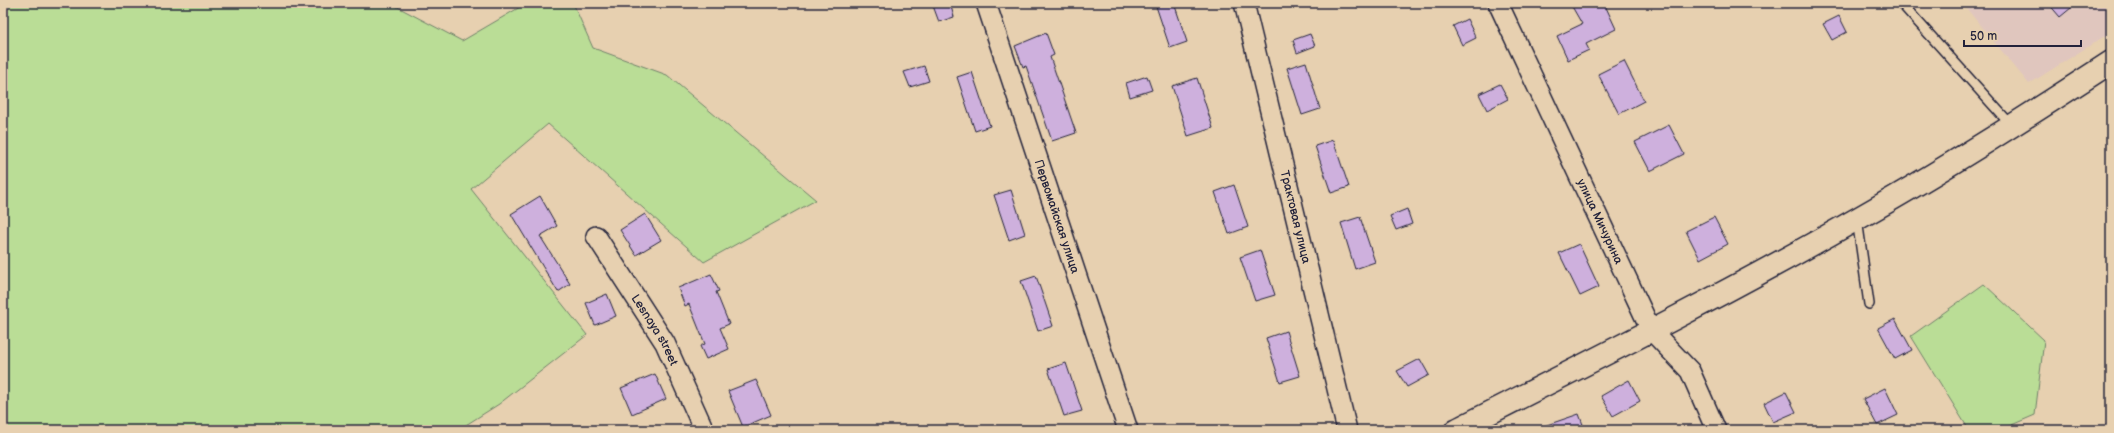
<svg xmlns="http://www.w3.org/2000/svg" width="2114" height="433" viewBox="0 0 2114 433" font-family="'Balsamiq Sans',sans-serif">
	<rect width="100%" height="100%" fill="#e7d0b0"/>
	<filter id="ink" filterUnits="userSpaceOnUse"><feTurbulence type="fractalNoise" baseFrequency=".025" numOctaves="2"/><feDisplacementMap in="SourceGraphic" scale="8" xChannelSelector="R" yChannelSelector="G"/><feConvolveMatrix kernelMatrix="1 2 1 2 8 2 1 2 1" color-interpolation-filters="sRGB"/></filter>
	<g filter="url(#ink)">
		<path fill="#e0c6be" d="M1962 3H2111V32L2029 84Z"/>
		<path fill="#badd96" stroke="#6e8068" d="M3 3H390L462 41 527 3H573L593 48 667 75 816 200 704 262 548 124 471 189 587 335 499 404 458 430H3Z
			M1984 284 2044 340 2035 415 2000 430H1969L1911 336Z"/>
		<path fill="#ceb0dd" stroke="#22223b" d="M932 3H950L954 17 939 22Z
			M1155 3H1174L1187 42 1170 48Z
			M1570 3H1604L1616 29 1586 44 1589 50 1568 60 1557 36 1582 24Z
			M2048 3H2077L2060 17Z
			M1839 16 1847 32 1832 40 1823 24Z
			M1467 19 1476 38 1462 45 1453 26Z
			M1046 33 1054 55 1050 57 1076 133 1052 141 1026 66 1023 67 1015 46Z
			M1310 34 1315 46 1297 53 1293 40Z
			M1624 61 1644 101 1619 114 1598 74Z
			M1306 62 1320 109 1302 115 1287 68Z
			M924 66 929 81 910 87 904 72Z
			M972 72 990 126 975 131 957 77Z
			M1147 76 1152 90 1130 97 1126 83Z
			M1197 78 1213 128 1188 136 1172 86Z
			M1500 84 1508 99 1487 110 1479 94Z
			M1669 125 1684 154 1650 171 1635 142Z
			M1333 140 1349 187 1331 193 1315 146Z
			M1234 185 1248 227 1229 234 1215 192Z
			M1011 190 1025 234 1009 240 994 195Z
			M540 196 557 226 540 236 570 284 558 292 511 214Z
			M1407 209 1412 224 1396 230 1390 216Z
			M645 214 661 240 636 255 620 230Z
			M1360 217 1375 262 1355 269 1341 223Z
			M1714 217 1728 244 1700 259 1686 231Z
			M1579 244 1599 287 1580 296 1559 253Z
			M1260 250 1275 295 1255 301 1240 257Z
			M711 274 719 291 716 292 729 324 720 328 729 349 706 359 700 346 705 344 689 304 685 306 678 288Z
			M1036 276 1053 326 1038 331 1021 281Z
			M607 294 616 316 595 325 586 303Z
			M1895 319 1912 350 1895 359 1878 328Z
			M1286 331 1300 376 1280 382 1266 338Z
			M1420 359 1429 375 1407 387 1397 371Z
			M1066 363 1082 411 1064 416 1048 369Z
			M655 374 666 399 632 414 621 388Z
			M756 380 771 415 743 427 728 391Z
			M1629 380 1640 401 1613 416 1601 396Z
			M1885 388 1898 415 1877 425 1863 399Z
			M1786 392 1796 412 1773 422 1764 403Z
			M1579 414 1585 430H1539L1538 428Z"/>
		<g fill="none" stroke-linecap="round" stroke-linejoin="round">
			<defs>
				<path id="lane" d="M1901 3 2012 126
					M1857 219 1869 304"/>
				<g id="street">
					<path id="s1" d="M986 3 1128 430"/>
					<path id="s2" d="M1244 3 1347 430"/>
					<path id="s3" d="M1498 3 1651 330 1690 371 1716 430"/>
					<path id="s4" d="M596 236 665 343 704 430"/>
				</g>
				<path id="secondary" d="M1456 430C1590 362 1726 294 1857 219 1944 170 2028 116 2111 62"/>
			</defs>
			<use href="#lane" stroke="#22223b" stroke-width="12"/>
			<use href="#street" stroke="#22223b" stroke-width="22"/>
			<use href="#secondary" stroke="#22223b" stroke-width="25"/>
			<use href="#lane" stroke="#e7d0b0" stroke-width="9"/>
			<use href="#street" stroke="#e7d0b0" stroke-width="19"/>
			<use href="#secondary" stroke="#e7d0b0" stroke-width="22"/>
		</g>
	</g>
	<g text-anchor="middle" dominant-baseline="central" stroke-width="3" stroke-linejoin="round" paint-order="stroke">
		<g font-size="12" fill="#22223b" stroke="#e7d0b0">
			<text stroke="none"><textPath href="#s1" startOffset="225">Первомайская улица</textPath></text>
			<text stroke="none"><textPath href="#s2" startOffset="220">Трактовая улица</textPath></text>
			<text stroke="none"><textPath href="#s3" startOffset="241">улица Мичурина</textPath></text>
			<text stroke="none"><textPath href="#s4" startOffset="111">Lesnaya street</textPath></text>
		</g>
	</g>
	<rect width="2114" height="433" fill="none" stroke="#e7d0b0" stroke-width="16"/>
	<rect x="8" y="8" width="2098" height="417" fill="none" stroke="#22223b" stroke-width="1.5" filter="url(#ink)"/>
	<path d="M1964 40v6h117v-6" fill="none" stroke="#22223b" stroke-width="2"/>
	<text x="1970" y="40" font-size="12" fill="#22223b" stroke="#e7d0b0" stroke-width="3" paint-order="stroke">50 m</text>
</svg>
